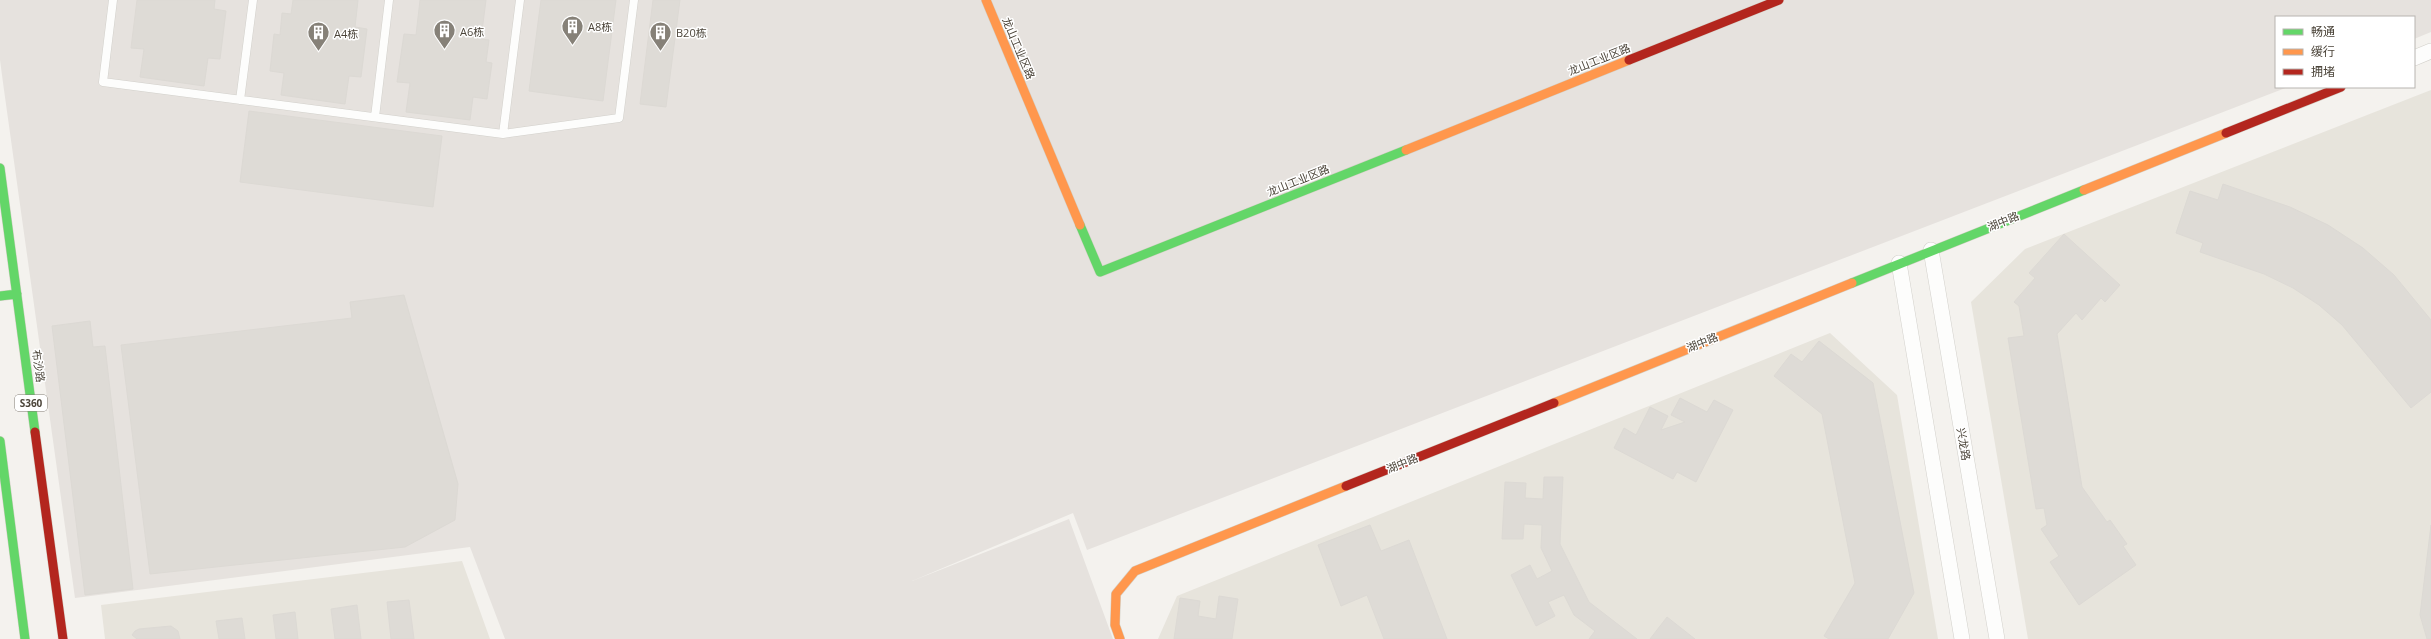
<svg xmlns="http://www.w3.org/2000/svg" width="2431" height="639" viewBox="0 0 2431 639" font-family="'Open Sans','Noto Sans SC',sans-serif">
	<rect width="100%" height="100%" fill="#f4f2ee"/>
	<path fill="#e7e4dc" d="M2431 90V639H2028L1971 302 2025 249Z
		M1830 333 1897 395 1938 639H1158L1177 596Z
		M462 561 490 639H105L101 605Z"/>
	<path fill="#e6e2de" d="M0 0H2431V32L2414 39V17H2276V87H2288L1087 550 1073 513 912 581 1069 519 1113 639H505L470 547 75 598 4 90 0 60Z"/>
	<path fill="#dedbd6" stroke="#dcd9d4" d="M137 0H215L214 9 226 11 220 59 208 58 204 86 140 77 144 49 131 48Z
		M293 0H358L355 27 367 29 361 77 349 76 345 104 281 95 284 73 270 71 274 34 280 35 282 13 291 14Z
		M420 0H486L481 39 489 40 486 62 492 63 487 99 473 97 470 120 406 112 410 83 397 82 404 34 416 35Z
		M541 0H616L603 101 529 91Z
		M653 0H680L666 107 640 104Z
		M249 111 442 136 433 207 240 182Z
		M2223 184 2290 207 2328 225 2363 248 2394 275 2431 320V392L2411 408 2342 325 2319 305 2293 288 2264 274 2200 252 2203 243 2176 233 2190 191 2218 200Z
		M2064 234 2120 285 2105 302 2101 298 2082 320 2076 313 2057 334 2082 487 2107 522 2110 520 2127 544 2123 546 2136 565 2079 605 2050 562 2059 556 2041 529 2047 525 2044 508 2036 509 2008 338 2024 336 2019 306 2014 302 2035 278 2029 273Z
		M404 295 458 484 455 520 405 547 150 574 121 345 352 318 350 302Z
		M90 321 93 347 105 346 133 589 85 595 52 326Z
		M1819 341 1873 383 1914 593 1888 639H1829L1824 636 1855 583 1822 414 1774 376 1791 354 1802 362Z
		M1680 398 1707 412 1714 400 1733 410 1696 482 1677 472 1673 479 1614 448 1624 428 1636 435 1650 407 1668 416 1661 430 1685 422 1671 415Z
		M1544 477H1563L1560 544 1589 602 1637 639H1589L1595 631 1574 615 1564 595 1548 602 1555 616 1536 626 1511 575 1530 565 1537 579 1552 571 1541 548 1542 525 1524 524 1523 539H1502L1505 482 1526 483 1525 498 1543 499Z
		M1370 525 1381 551 1409 540 1447 639H1384L1367 595 1341 606 1318 545Z
		M2431 525V639H2427L2420 615Z
		M1219 596 1238 599 1232 639H1174L1180 598 1200 601 1198 616 1216 619Z
		M409 600 414 639H391L387 602Z
		M357 605 361 639H335L331 609Z
		M295 612 298 639H276L273 615Z
		M1667 617 1695 639H1650Z
		M242 618 245 639H219L216 621Z
		M171 626 178 631 180 639H137L132 635 135 631 139 629Z"/>
	<g fill="none" stroke-linecap="round" stroke-linejoin="round">
		<defs>
			<path id="lane" d="M113 0 103 82 503 134 619 118 634 0
				M240 100 253 0
				M375 117 389 0
				M503 134 520 0"/>
			<path id="street" d="M2414 58 2431 51
				M1931 250 1997 639
				M1899 263 1962 639"/>
			<path id="fast" d="M0 168 35 432
				M1080 225 1100 272 1406 150
				M1852 283 2084 190
				M0 296 17 294
				M0 441 25 639"/>
			<path id="slow" d="M986 0 1080 225
				M1406 150 1629 60
				M2084 190 2226 133
				M1554 403 1852 283
				M1120 639 1115 625 1116 594 1135 571 1346 486"/>
			<path id="jam" d="M1629 60 1779 0
				M2226 133 2341 87
				M35 432 63 639
				M1346 486 1554 403"/>
		</defs>
		<use href="#lane" stroke="#d2d0cb" stroke-width="9"/>
		<use href="#street" stroke="#d2d0cb" stroke-width="16"/>
		<use href="#fast" stroke="#d3cfc5" stroke-width="10"/>
		<use href="#slow" stroke="#d3cfc5" stroke-width="10"/>
		<use href="#jam" stroke="#d3cfc5" stroke-width="10"/>
		<use href="#lane" stroke="#fdfdfc" stroke-width="8"/>
		<use href="#street" stroke="#fdfdfc" stroke-width="15"/>
		<use href="#fast" stroke="#63d668" stroke-width="9"/>
		<use href="#slow" stroke="#ff974d" stroke-width="9"/>
		<use href="#jam" stroke="#b3261e" stroke-width="9"/>
	</g>
	<defs>
		<symbol id="building-pin" viewBox="-11 -11 22 30"><path d="M0 17L-7.5 6A9.5 9.5 0 1 1 7.5 6Z" fill="#868178" stroke="#fff"/><path d="M-4-6H4V6H1V3H-1V6H-4ZM-2.5-4.3h1.7v1.8h-1.7ZM.8-4.3h1.7v1.8H.8ZM-2.5-1h1.7V.8h-1.7ZM.8-1h1.7V.8H.8Z" fill="#fff"/></symbol>
	</defs>
	<g fill-rule="evenodd">
		<use href="#building-pin" x="560" y="14" width="25" height="34"/>
		<use href="#building-pin" x="432" y="18" width="25" height="34"/>
		<use href="#building-pin" x="648" y="20" width="25" height="34"/>
		<use href="#building-pin" x="306" y="20" width="25" height="34"/>
	</g>
	<g text-anchor="middle" dominant-baseline="central" stroke-width="3" stroke-linejoin="round" paint-order="stroke">
		<rect fill="#fff" stroke="#817c74" stroke-width="1" x="15" y="395" width="32" height="16" rx="3"/>
		<g font-size="10" font-weight="bold" fill="#4b4439">
			<text x="31" y="403">S360</text>
		</g>
		<g font-size="11" fill="#4b4439" stroke="#fff" text-anchor="start">
			<text x="588" y="26">A8栋</text>
			<text x="460" y="31">A6栋</text>
			<text x="676" y="32">B20栋</text>
			<text x="334" y="33">A4栋</text>
		</g>
		<g font-size="11" fill="#4b4439" stroke="#fff">
			<text transform="translate(1019 48) rotate(67)">龙山工业区路</text>
			<text transform="translate(1599 59) rotate(-22)">龙山工业区路</text>
			<text transform="translate(1298 180) rotate(-22)">龙山工业区路</text>
			<text transform="translate(2003 221) rotate(-22)">湖中路</text>
			<text transform="translate(1702 342) rotate(-22)">湖中路</text>
			<text transform="translate(39 366) rotate(82)">布沙路</text>
			<text transform="translate(1964 444) rotate(80)">兴龙路</text>
			<text transform="translate(1402 463) rotate(-22)">湖中路</text>
		</g>
	</g>
	<rect x="2275" y="16" width="140" height="72" fill="#ffffff" stroke="#b7b4b0"/>
	<rect x="2283" y="29" width="20" height="6" fill="#63d668" stroke="#b7b4b0"/>
	<text x="2311" y="36" font-size="12" fill="#4b4439">畅通</text>
	<rect x="2283" y="49" width="20" height="6" fill="#ff974d" stroke="#b7b4b0"/>
	<text x="2311" y="56" font-size="12" fill="#4b4439">缓行</text>
	<rect x="2283" y="69" width="20" height="6" fill="#b3261e" stroke="#b7b4b0"/>
	<text x="2311" y="76" font-size="12" fill="#4b4439">拥堵</text>
</svg>
